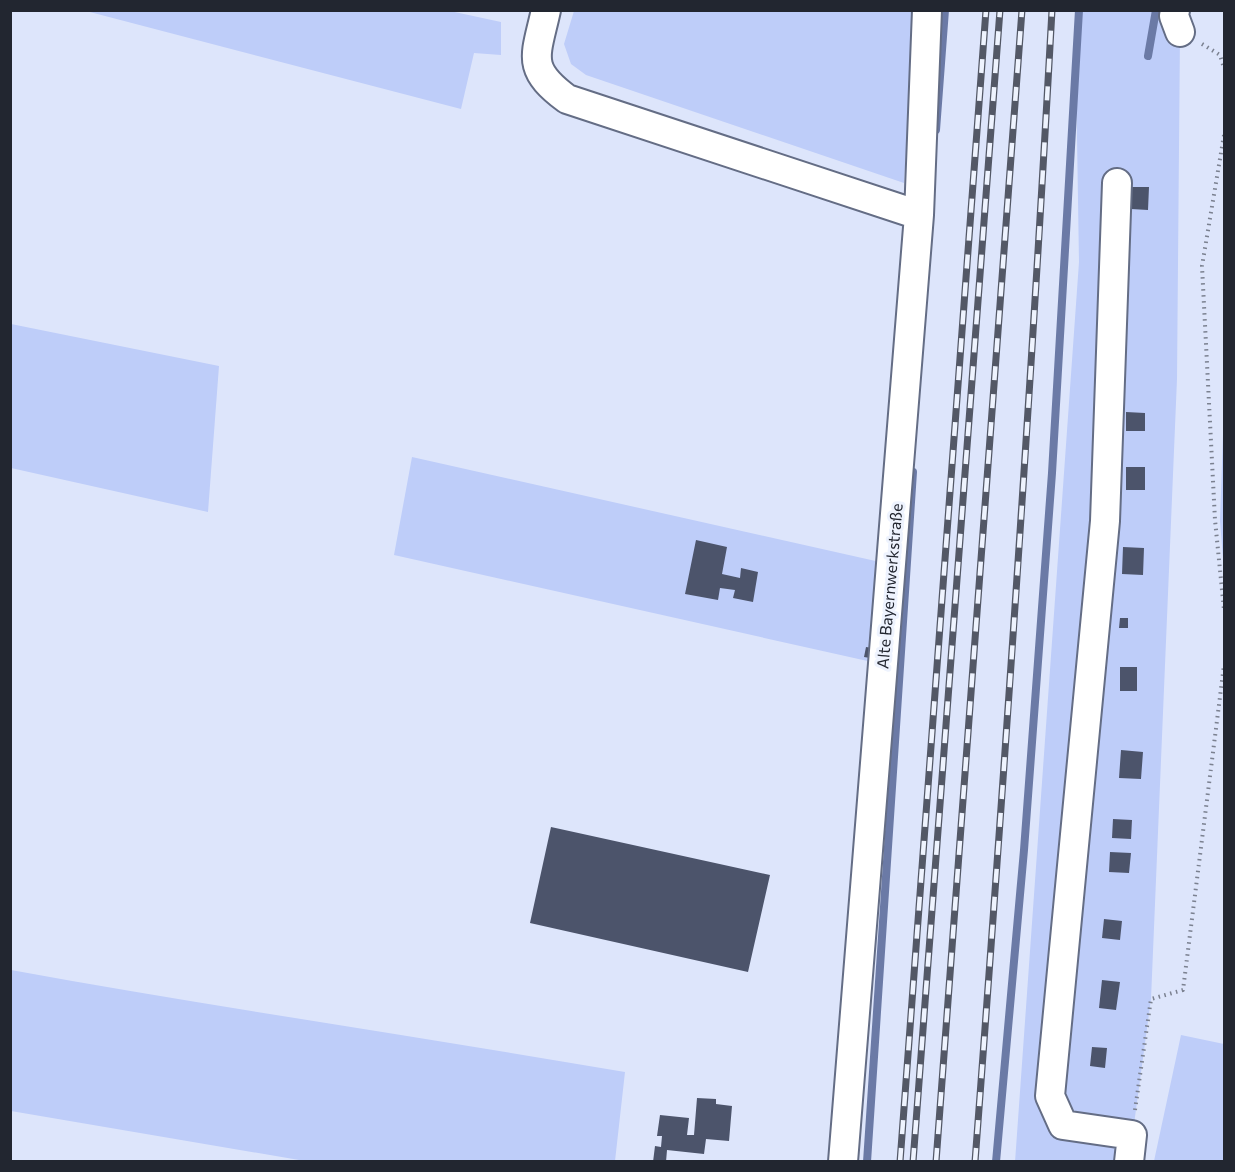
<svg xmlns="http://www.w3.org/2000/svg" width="1235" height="1172" viewBox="0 0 1235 1172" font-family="Commissioner,sans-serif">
	<rect width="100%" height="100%" fill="#dde5fb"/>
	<path fill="#becdf9" d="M86 11H450L501 22V55L474 53 461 109Z
		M574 11H915L904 183 586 75 571 64 564 44Z
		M1075 11H1174L1180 32 1177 379 1151 999 1129 1161 1015 1162 1079 262Z
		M11 324 219 366 208 512 11 468Z
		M1224 405V571L1220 521Z
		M412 457 880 562 872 662 394 555Z
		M11 970C215 1007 421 1037 625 1072L615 1161H305L11 1111Z
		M1181 1035 1224 1044V1161H1154Z"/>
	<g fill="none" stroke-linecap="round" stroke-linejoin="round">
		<path stroke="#6b7aa6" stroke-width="8" d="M1148 56 1156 10
			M936 130 945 10
			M867 1162 913 472
			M996 1162 1024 850 1052 473 1079 10"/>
	</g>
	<path fill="#4c546b" d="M1132 187H1149L1148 210 1131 209Z
		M1126 412 1145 413V431H1126Z
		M1126 467H1145V490H1126Z
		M696 540 727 547 722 574 740 578 741 568 758 572 753 602 733 598 735 590 720 588 718 600 685 594Z
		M1123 547 1144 548 1143 575 1122 574Z
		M1120 618H1128V628H1119Z
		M866 647 872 648 870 658 864 657Z
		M1120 667H1137V691H1120Z
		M1121 750 1143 752 1141 779 1119 778Z
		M1113 819 1132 820 1131 839 1112 838Z
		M551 827 770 875 748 972 530 923Z
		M1110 852 1131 853 1129 873 1109 872Z
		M1104 919 1122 921 1120 940 1102 938Z
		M1102 980 1120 982 1116 1010 1099 1008Z
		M1092 1047 1107 1048 1105 1068 1090 1066Z
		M697 1098 716 1099V1104L732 1106 729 1141 706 1139 704 1154 667 1150 666 1162H653L655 1146 661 1147 662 1136H657L660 1115 689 1118 687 1135H694Z"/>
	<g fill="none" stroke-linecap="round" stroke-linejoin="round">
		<defs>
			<path id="minor" d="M546 10C536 56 525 68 567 99L919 215
				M1175 10 1174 16 1180 32
				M1117 183 1105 521 1050 1096 1063 1125 1132 1135 1129 1162
				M843 1162 919 215 927 10"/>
		</defs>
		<use href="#minor" stroke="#646d85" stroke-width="32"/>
		<path stroke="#7b8190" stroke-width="4" stroke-dasharray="1.5 4.5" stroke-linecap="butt" d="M1202 44 1220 55 1224 68
			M1224 135 1202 266 1215 520 1224 610
			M1135 1110 1151 999 1183 990 1224 665"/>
		<use href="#minor" stroke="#fff" stroke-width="28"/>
		<defs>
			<path id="rail" d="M900 1162 986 10
				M913 1162 1000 10
				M936 1162 1022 10
				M975 1162C1004 778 1031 394 1052 10"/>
		</defs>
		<use href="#rail" stroke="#535866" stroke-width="7"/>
		<use href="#rail" stroke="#eef3fe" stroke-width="4.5" stroke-dasharray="14" stroke-linecap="butt"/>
	</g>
	<g text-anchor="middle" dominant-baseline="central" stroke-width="6" stroke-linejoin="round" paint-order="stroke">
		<g font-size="16" fill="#222630" stroke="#eef3fe">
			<text transform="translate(889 586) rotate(-85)">Alte Bayernwerkstraße</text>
		</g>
	</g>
	<rect width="1235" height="1172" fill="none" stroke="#222630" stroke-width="24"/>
</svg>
